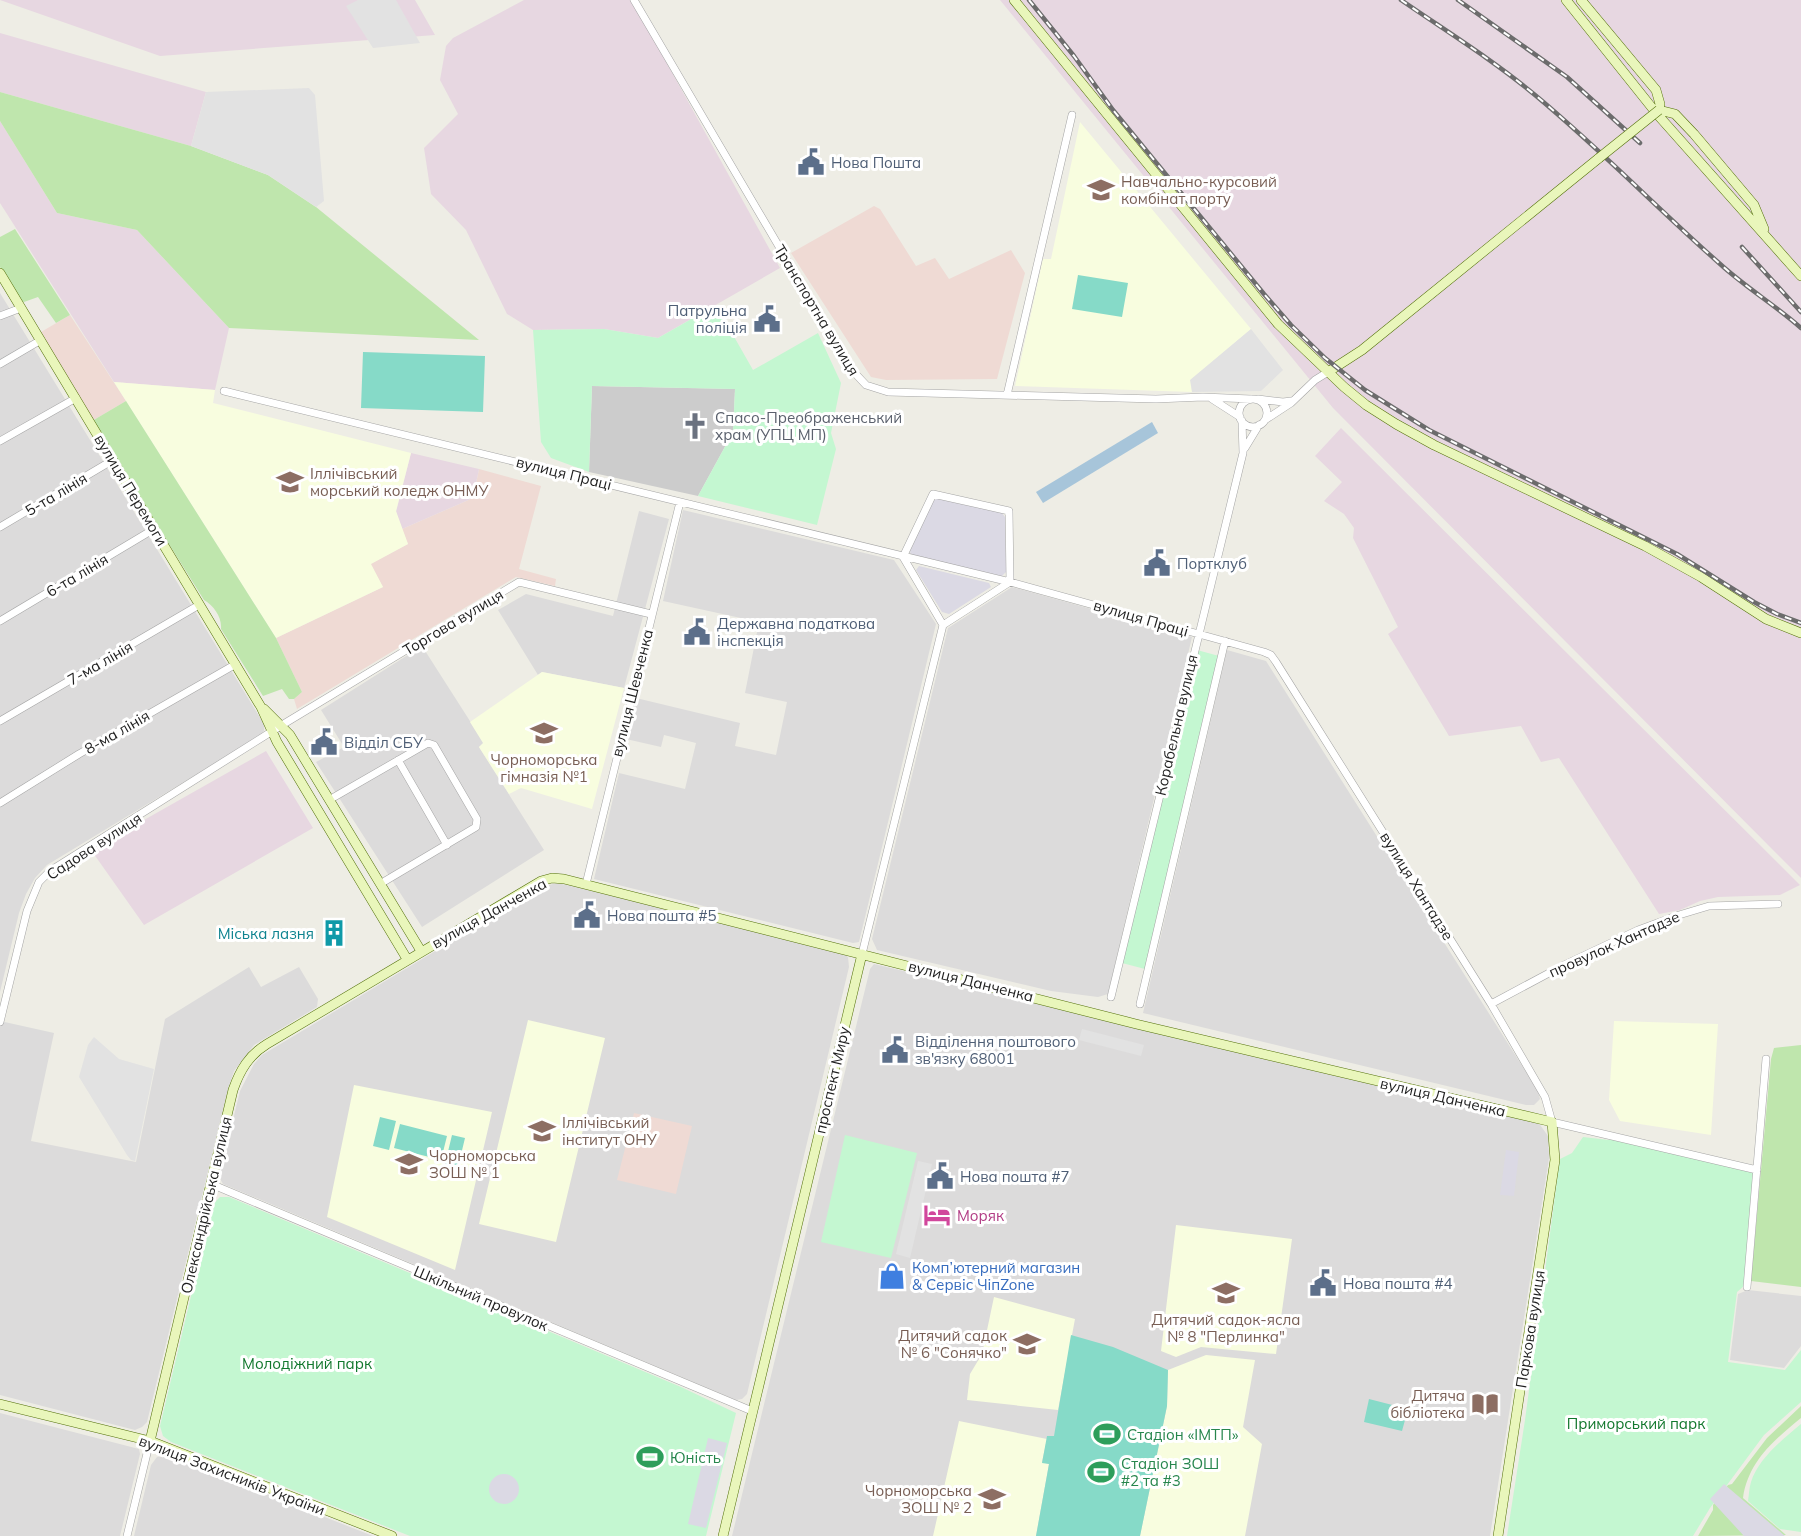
<svg xmlns="http://www.w3.org/2000/svg" width="1801" height="1536" viewBox="0 0 1801 1536" font-family="Mulish,sans-serif">
	<rect width="100%" height="100%" fill="#eeede5"/>
	<path fill="#dcdbdb" d="M0 293 264 724V731L258 737 47 865 35 878 26 894 19 913 0 992Z
		M683 510 894 560 936 624 859 942 853 943 594 879 619 773 685 789 696 743 664 735 661 747 626 739 636 698 740 723 735 746 776 755 787 702 745 693 759 622 663 601Z
		M639 511 669 519 624 688 542 672 538 675 498 610 526 594 613 616Z
		M1012 587 1192 637 1108 994 1098 997 1051 991 877 950 872 939 948 628Z
		M422 646 484 743 479 747 544 850 422 927 316 762 344 747 321 710Z
		M1227 650 1266 661 1538 1091 1540 1099 1534 1105H1526L1143 1013Z
		M553 884H562L841 951 848 957 849 967 747 1394 742 1399 736 1400 223 1184 219 1177 240 1091 254 1064 262 1055 542 887Z
		M874 964 1538 1122 1548 1136 1549 1158 1490 1536H732L870 969Z
		M249 967 261 987 299 967 318 999 317 1007 254 1045 234 1071 228 1089 147 1422 142 1427 135 1430 0 1395V1021L54 1033 31 1141 136 1162 165 1019Z
		M1748 1290 1801 1296V1346L1784 1368 1730 1360 1738 1294Z
		M0 1413 139 1449 140 1454 120 1536H0Z
		M167 1455 373 1536H134L151 1465 157 1457Z"/>
	<path fill="#efdad4" d="M874 206 880 209 916 266 935 258 949 279 1011 250 1025 273 997 379 886 380 871 377 791 253Z
		M70 315 126 401 92 421 41 332Z
		M479 469 541 486 519 569 556 579 555 586 516 577 297 709 294 699 302 692 276 638 383 587 370 564 408 544 402 529 473 498Z
		M634 1113 692 1126 676 1194 617 1180Z"/>
	<path fill="#e7d7e1" d="M0 0H415L435 35 160 56Z
		M524 0H632L780 268 658 338 604 329 533 330 507 314 466 230 431 194 424 148 458 114 440 80 446 46 453 38Z
		M1000 0H1801V878L1333 408Z
		M0 33 206 92 191 146 0 92Z
		M0 121 57 213 137 230 229 328 215 390 114 382 0 203Z
		M1341 428 1800 885 1780 895 1718 897 1700 901 1680 910 1659 914 1559 758 1541 762 1521 726 1449 736 1388 634 1398 627 1353 538 1354 528 1344 514 1324 501 1342 482 1315 456Z
		M411 453 479 469 473 498 402 529 396 512Z
		M266 751 313 828 144 925 91 850Z"/>
	<path fill="#f8fddf" d="M1080 122 1251 329 1191 380 1192 392 1015 386 1043 259H1051Z
		M114 382 215 390 213 403 411 453 396 511 408 544 371 564 383 587 276 638Z
		M542 672 624 688 592 809 521 788 509 794 479 747 483 743 470 722Z
		M528 1020 605 1038 556 1242 479 1224Z
		M1614 1021 1718 1024 1711 1135 1620 1121 1609 1100Z
		M354 1085 492 1112 455 1270 327 1217Z
		M1176 1225 1292 1239 1276 1354 1201 1347 1176 1357 1161 1351Z
		M994 1297 1075 1319 1058 1410 967 1400 970 1374 982 1354Z
		M1206 1355 1255 1360 1243 1427 1262 1444 1245 1536H1140L1167 1406 1168 1370Z
		M959 1421 1047 1439 1042 1462 1049 1464 1036 1536H933Z"/>
	<path fill="#ccc" d="M592 386 735 389 733 432 698 496 589 472Z"/>
	<path fill="#bfe6ad" d="M0 92 191 146 268 175 316 207 479 340 229 328 137 230 57 213 0 121Z
		M15 229 70 315 56 323 38 297 24 302 21 301 0 267V237Z
		M126 401 276 638 302 692 294 699H289L282 689 263 696 221 629C222 617 214 606 204 600L92 421Z
		M1801 1045V1287L1751 1281 1771 1059 1774 1048Z
		M1801 1406V1418C1774 1440 1748 1462 1743 1498L1786 1535 1698 1536 1713 1510V1505L1728 1485 1732 1484 1767 1438Z"/>
	<path fill="#c4f7d1" d="M716 305 753 370 818 333 841 383 831 433 836 449 817 525 698 496 733 432 735 389 592 386 589 472 551 458 541 442 533 330 604 329 658 338Z
		M1197 650 1219 656 1145 969 1122 963Z
		M845 1135 917 1153 891 1258 821 1242Z
		M1610 1136 1754 1172 1744 1286 1737 1292 1728 1362 1785 1370 1801 1350V1402L1764 1435 1710 1508 1693 1536H1507L1525 1420 1560 1159 1572 1153 1583 1137 1609 1140Z
		M220 1197H229L681 1387 736 1413 706 1536H410L171 1442 163 1436 160 1426 213 1204Z
		M1801 1424V1532L1780 1529 1748 1501C1749 1495 1749 1488 1751 1482 1758 1459 1783 1439 1801 1424Z"/>
	<path fill="#86dac8" d="M1078 275 1128 283 1122 317 1072 309Z
		M363 352 485 356 483 412 361 408Z
		M380 1117 396 1121 389 1150 373 1146Z
		M400 1124 447 1136 441 1160 394 1148Z
		M452 1135 465 1138 458 1167 445 1164Z
		M1071 1335 1113 1347 1168 1370 1167 1406 1140 1536H1036L1049 1464 1042 1463 1047 1436H1054Z
		M1369 1399 1408 1409 1402 1431 1364 1422Z"/>
	<path fill="#e2e2e2" d="M358 0H396L420 43 373 48 346 6Z
		M309 88 315 95 324 201 316 207 268 175 191 146 206 92Z
		M1251 329 1283 370 1261 391 1192 392 1190 380Z
		M1082 1029 1144 1045 1141 1056 1079 1040Z
		M94 1037 119 1059 154 1069 135 1161 131 1160 127 1155 79 1077 88 1045Z
		M918 1161 932 1164 910 1258 896 1254Z"/>
	<path fill="#dbd9e4" d="M938 498 1002 513 1005 517 1006 572 1002 576 911 556 910 551 933 501Z
		M919 566 989 583 991 587 949 614 942 612 916 570Z
		M1506 1150 1519 1152 1514 1196 1500 1195Z
		M708 1438 727 1443 706 1528 688 1524Z
		M489 1489a15 15 0 1 1 30 0a15 15 0 1 1-30 0Z
		M1724 1484 1785 1536H1744L1710 1499Z"/>
	<path fill="#a7c5da" d="M1152 422 1158 433 1043 503 1036 492Z"/>
	<g fill="none" stroke-linecap="round" stroke-linejoin="round">
		<defs>
			<path id="street" d="M634 0 851 369 866 385 888 392 1156 399 1203 397 1251 399
				M0 316 21 308
				M0 364 41 340
				M224 391 1010 582 1264 652 1271 655 1276 662 1491 1004 1545 1097 1552 1122 1757 1170
				M1007 395 1072 115
				M1212 399 1240 417
				M1258 399 1283 402 1291 401
				M1239 413a14 14 0 1 1 28 0a14 14 0 1 1-28 0Z
				M1265 420 1291 403 1315 380 1328 372
				M0 441 76 398
				M1245 448 1259 425
				M0 527 113 460
				M903 557 933 494 1009 511 1010 582
				M903 557 943 625
				M0 621 154 529
				M943 625 1010 582
				M0 721 199 605
				M398 760 447 845
				M329 800 428 743 434 745 477 819 476 827 380 884
				M0 803 79 754 236 664
				M586 884 680 502
				M862 954 943 625
				M1111 997 1243 453 1242 421
				M1140 1004 1225 641
				M1491 1004 1564 965 1638 930 1679 915 1709 906 1778 904
				M0 1022 27 911 39 882 50 871 282 725 519 582 651 614
				M211 1184 752 1411
				M1747 1287 1766 1059
				M127 1536 150 1441"/>
			<path id="secondary" d="M1014 0 1278 324 1344 387 1366 405 1396 424 1434 445 1645 546 1701 577 1766 619 1801 633
				M1566 0 1657 114 1801 276
				M1581 0 1656 90 1660 104 1659 110 1675 114 1694 134 1754 205 1764 229
				M0 273 261 707 277 742 407 959
				M1328 372 1362 350 1599 158
				M264 709 290 735 421 951
				M0 1404 150 1441 392 1536
				M150 1441 233 1090C240 1070 249 1055 267 1044L541 881 552 878 564 879 1136 1024 1552 1122 1555 1160 1498 1536
				M723 1536 862 954"/>
		</defs>
		<use href="#street" stroke="#a5a5a5" stroke-width="8"/>
		<use href="#secondary" stroke="#53700a" stroke-width="10"/>
		<use href="#street" stroke="#fff" stroke-width="7"/>
		<use href="#secondary" stroke="#e9f6bb" stroke-width="9"/>
		<defs>
			<path id="rail" d="M1029 0 1074 56 1113 110 1264 294 1291 325 1325 358 1365 390 1429 430 1677 554 1754 602 1777 614 1801 623
				M1401 0C1446 31 1493 60 1535 95 1599 148 1657 208 1719 263 1745 287 1775 305 1801 328
				M1458 0 1567 77 1640 143
				M1742 247 1801 312"/>
		</defs>
		<use href="#rail" stroke="#6c6c6c" stroke-width="4.5"/>
		<use href="#rail" stroke="#fff" stroke-width="2" stroke-dasharray="7" stroke-linecap="butt"/>
		<defs>
			<path id="secondary-bridge" d="M1599 158 1659 110"/>
		</defs>
		<use href="#secondary-bridge" stroke="#53700a" stroke-width="10" stroke-linecap="butt"/>
		<use href="#secondary-bridge" stroke="#e9f6bb" stroke-width="9"/>
	</g>
	<defs>
		<symbol id="civic-bare" viewBox="-9 -9 18 18"><path d="M-.6-6.5H3V-4.5H.6V-3L4-1V1h2V6H-6V1h2V-1L-.6-3ZM-1.2 2.5V6h2.4V2.5Z" fill="#5c6f8a" stroke="#fff" stroke-width="2.5" paint-order="stroke"/></symbol>
		<symbol id="university-bare" viewBox="-9 -9 18 18"><path d="M0-5L7-2L0 1L-7-2ZM-4 1L0 2.5L4 1V4Q0 6-4 4Z" fill="#8d6e63" stroke="#fff" stroke-width="2.5" paint-order="stroke"/></symbol>
		<symbol id="church-bare" viewBox="-9 -9 18 18"><path d="M-1.2-6h2.4v3.5h3.3v2.4h-3.3V6h-2.4V-.1h-3.3v-2.4h3.3Z" fill="#6b7280" stroke="#fff" stroke-width="2.5" paint-order="stroke"/></symbol>
		<symbol id="school-bare" viewBox="-9 -9 18 18"><path d="M0-5L7-2L0 1L-7-2ZM-4 1L0 2.5L4 1V4Q0 6-4 4Z" fill="#8d6e63" stroke="#fff" stroke-width="2.5" paint-order="stroke"/></symbol>
		<symbol id="building-bare" viewBox="-9 -9 18 18"><path d="M-4-6H4V6H1V3H-1V6H-4ZM-2.5-4.3h1.7v1.8h-1.7ZM.8-4.3h1.7v1.8H.8ZM-2.5-1h1.7V.8h-1.7ZM.8-1h1.7V.8H.8Z" fill="#0f9aa8" stroke="#fff" stroke-width="2.5" paint-order="stroke"/></symbol>
		<symbol id="hotel-bare" viewBox="-9 -9 18 18"><path d="M-6-4.5h1.5V1H6V5H4.5V3h-9V5H-6ZM-4 0a1.8 1.8 0 1 1 3.6 0ZM.5 0V-2.5h3Q6-2.5 6 0Z" fill="#d1479c" stroke="#fff" stroke-width="2.5" paint-order="stroke"/></symbol>
		<symbol id="shop-bare" viewBox="-9 -9 18 18"><path d="M-5-2.5h2.3a2.7 3.5 0 0 1 5.4 0H5L5.5 6h-11ZM-1.5-2.5h3a1.5 2.3 0 0 0-3 0Z" fill="#3f7fe0" stroke="#fff" stroke-width="2.5" paint-order="stroke"/></symbol>
		<symbol id="library-bare" viewBox="-9 -9 18 18"><path d="M-6-4Q-3-5.5-.7-3.5V5Q-3 3-6 4ZM6-4Q3-5.5 .7-3.5V5Q3 3 6 4Z" fill="#8d6e63" stroke="#fff" stroke-width="2.5" paint-order="stroke"/></symbol>
		<symbol id="stadium-bare" viewBox="-9 -9 18 18"><path d="M0-5a6.5 5 0 1 0 0 10a6.5 5 0 1 0 0-10ZM-3.5-1.8h7v3.6h-7Z" fill="#2e9e5b" stroke="#fff" stroke-width="2.5" paint-order="stroke"/></symbol>
	</defs>
	<g fill-rule="evenodd">
		<use href="#civic-bare" x="792" y="143" width="38" height="38"/>
		<use href="#university-bare" x="1082" y="171" width="38" height="38"/>
		<use href="#civic-bare" x="748" y="300" width="38" height="38"/>
		<use href="#church-bare" x="676" y="407" width="38" height="38"/>
		<use href="#university-bare" x="271" y="463" width="38" height="38"/>
		<use href="#civic-bare" x="1138" y="544" width="38" height="38"/>
		<use href="#civic-bare" x="678" y="613" width="38" height="38"/>
		<use href="#school-bare" x="525" y="714" width="38" height="38"/>
		<use href="#civic-bare" x="305" y="723" width="38" height="38"/>
		<use href="#civic-bare" x="568" y="896" width="38" height="38"/>
		<use href="#building-bare" x="315" y="914" width="38" height="38"/>
		<use href="#civic-bare" x="876" y="1031" width="38" height="38"/>
		<use href="#university-bare" x="523" y="1112" width="38" height="38"/>
		<use href="#school-bare" x="390" y="1145" width="38" height="38"/>
		<use href="#civic-bare" x="921" y="1157" width="38" height="38"/>
		<use href="#hotel-bare" x="918" y="1196" width="38" height="38"/>
		<use href="#shop-bare" x="873" y="1257" width="38" height="38"/>
		<use href="#civic-bare" x="1304" y="1264" width="38" height="38"/>
		<use href="#school-bare" x="1207" y="1274" width="38" height="38"/>
		<use href="#school-bare" x="1008" y="1325" width="38" height="38"/>
		<use href="#library-bare" x="1466" y="1385" width="38" height="38"/>
		<use href="#stadium-bare" x="1088" y="1415" width="38" height="38"/>
		<use href="#stadium-bare" x="631" y="1438" width="38" height="38"/>
		<use href="#stadium-bare" x="1082" y="1453" width="38" height="38"/>
		<use href="#school-bare" x="973" y="1480" width="38" height="38"/>
	</g>
	<g text-anchor="middle" dominant-baseline="central" stroke-width="6" stroke-linejoin="round" paint-order="stroke">
		<g font-size="15" fill="#4e5e75" stroke="#fff" text-anchor="start">
			<text x="831" y="162">Нова Пошта</text>
			<text x="747" y="310" text-anchor="end">Патрульна<tspan x="747" dy="17">поліція</tspan></text>
			<text x="1177" y="563">Портклуб</text>
			<text x="717" y="623">Державна податкова<tspan x="717" dy="17">інспекція</tspan></text>
			<text x="344" y="742">Відділ СБУ</text>
			<text x="607" y="915">Нова пошта #5</text>
			<text x="915" y="1041">Відділення поштового<tspan x="915" dy="17">зв'язку 68001</tspan></text>
			<text x="960" y="1176">Нова пошта #7</text>
			<text x="1343" y="1283">Нова пошта #4</text>
		</g>
		<g font-size="15" fill="#785e54" stroke="#fff" text-anchor="start">
			<text x="1121" y="181">Навчально-курсовий<tspan x="1121" dy="17">комбінат порту</tspan></text>
			<text x="310" y="473">Іллічівський<tspan x="310" dy="17">морський коледж ОНМУ</tspan></text>
			<text x="544" y="759" text-anchor="middle">Чорноморська<tspan x="544" dy="17">гімназія №1</tspan></text>
			<text x="562" y="1122">Іллічівський<tspan x="562" dy="17">інститут ОНУ</tspan></text>
			<text x="429" y="1155">Чорноморська<tspan x="429" dy="17">ЗОШ № 1</tspan></text>
			<text x="1226" y="1319" text-anchor="middle">Дитячий садок-ясла<tspan x="1226" dy="17">№ 8 "Перлинка"</tspan></text>
			<text x="1007" y="1335" text-anchor="end">Дитячий садок<tspan x="1007" dy="17">№ 6 "Сонячко"</tspan></text>
			<text x="1465" y="1395" text-anchor="end">Дитяча<tspan x="1465" dy="17">бібліотека</tspan></text>
			<text x="972" y="1490" text-anchor="end">Чорноморська<tspan x="972" dy="17">ЗОШ № 2</tspan></text>
		</g>
		<g font-size="15" fill="#1e1e1e" stroke="#fff">
			<text transform="translate(817 310) rotate(59)">Транспортна вулиця</text>
			<text transform="translate(564 473) rotate(14)">вулиця Праці</text>
			<text transform="translate(131 490) rotate(59)">вулиця Перемоги</text>
			<text transform="translate(56 494) rotate(-31)">5-та лінія</text>
			<text transform="translate(77 575) rotate(-31)">6-та лінія</text>
			<text transform="translate(1141 618) rotate(16)">вулиця Праці</text>
			<text transform="translate(453 622) rotate(-31)">Торгова вулиця</text>
			<text transform="translate(100 663) rotate(-30)">7-ма лінія</text>
			<text transform="translate(632 693) rotate(-76)">вулиця Шевченка</text>
			<text transform="translate(1176 725) rotate(-77)">Корабельна вулиця</text>
			<text transform="translate(117 732) rotate(-30)">8-ма лінія</text>
			<text transform="translate(94 846) rotate(-33)">Садова вулиця</text>
			<text transform="translate(1417 886) rotate(58)">вулиця Хантадзе</text>
			<text transform="translate(489 913) rotate(-29)">вулиця Данченка</text>
			<text transform="translate(1614 944) rotate(-24)">провулок Хантадзе</text>
			<text transform="translate(971 981) rotate(14)">вулиця Данченка</text>
			<text transform="translate(832 1080) rotate(-77)">проспект Миру</text>
			<text transform="translate(1443 1097) rotate(13)">вулиця Данченка</text>
			<text transform="translate(206 1205) rotate(-77)">Олександрійська вулиця</text>
			<text transform="translate(481 1298) rotate(23)">Шкільний провулок</text>
			<text transform="translate(1530 1329) rotate(-81)">Паркова вулиця</text>
			<text transform="translate(232 1475) rotate(21)">вулиця Захисників України</text>
		</g>
		<g font-size="15" fill="#5b616d" stroke="#fff" text-anchor="start">
			<text x="715" y="417">Спасо-Преображенський<tspan x="715" dy="17">храм (УПЦ МП)</tspan></text>
		</g>
		<g font-size="15" fill="#0d838f" stroke="#fff" text-anchor="end">
			<text x="314" y="933">Міська лазня</text>
		</g>
		<g font-size="15" fill="#b23c85" stroke="#fff" text-anchor="start">
			<text x="957" y="1215">Моряк</text>
		</g>
		<g font-size="15" fill="#366cbe" stroke="#fff" text-anchor="start">
			<text x="912" y="1267">Комп’ютерний магазин<tspan x="912" dy="17">&amp; Сервіс ЧіпZone</tspan></text>
		</g>
		<g font-size="15" fill="#11772c" stroke="#fff">
			<text x="307" y="1363">Молодіжний парк</text>
			<text x="1636" y="1423">Приморський парк</text>
		</g>
		<g font-size="15" fill="#27864d" stroke="#fff" text-anchor="start">
			<text x="1127" y="1434">Стадіон «ІМТП»</text>
			<text x="670" y="1457">Юність</text>
			<text x="1121" y="1463">Стадіон ЗОШ<tspan x="1121" dy="17">#2 та #3</tspan></text>
		</g>
	</g>
</svg>
